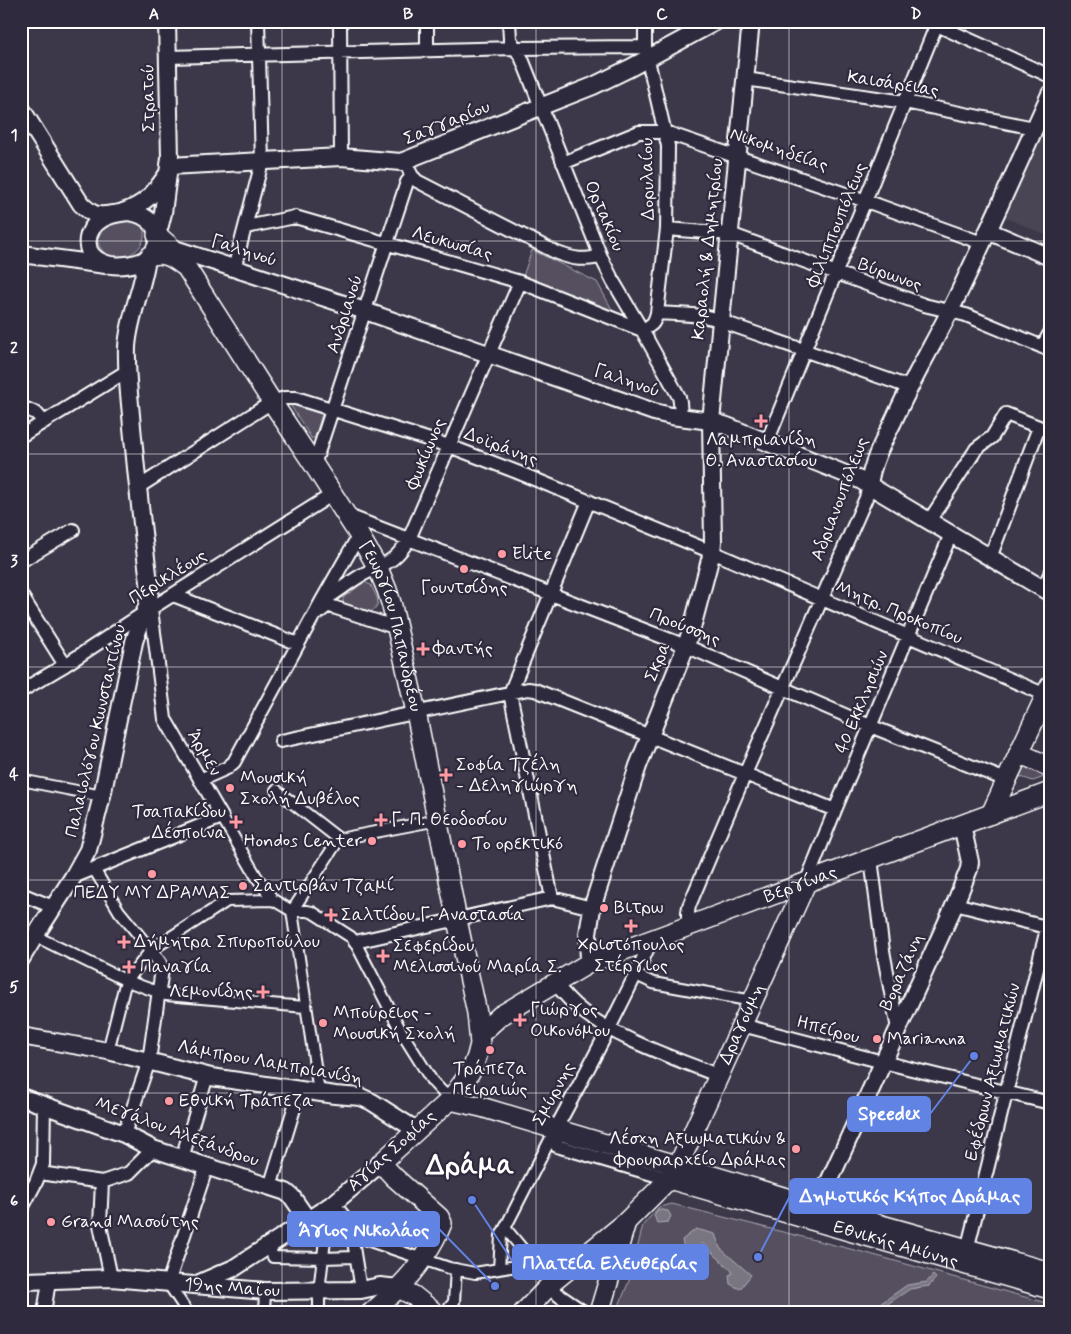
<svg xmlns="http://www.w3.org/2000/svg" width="1071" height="1334" viewBox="0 0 1071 1334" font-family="Mynerve,sans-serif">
	<rect width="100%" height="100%" fill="#3c3749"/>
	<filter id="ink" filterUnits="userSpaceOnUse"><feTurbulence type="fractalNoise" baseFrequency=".02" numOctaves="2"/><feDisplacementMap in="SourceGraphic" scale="10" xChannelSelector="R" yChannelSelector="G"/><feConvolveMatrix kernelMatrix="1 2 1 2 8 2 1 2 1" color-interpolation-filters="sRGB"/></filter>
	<g filter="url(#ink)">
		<path fill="#494455" d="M1050 112V237L1002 216Z"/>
		<path fill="#555060" stroke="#aaa8b0" d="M130 218 143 226C153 258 98 272 97 235L106 224Z
			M532 250 597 282 614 313 522 279Z
			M292 405 322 414 315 437 312 439 291 406Z
			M364 582 371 585C376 597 383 603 371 612L343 603V598Z
			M1024 761 1046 771 1044 777 1033 781 1018 776Z
			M672 1204 870 1254 1050 1304V1313H616L629 1281 643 1225 659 1207Z"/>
		<path fill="#797682" stroke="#afadb4" d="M658 1209 668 1211 671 1216 668 1222 657 1223 654 1215Z
			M696 1229 715 1234 720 1248 751 1275 740 1289 730 1284 729 1275 732 1274V1271L702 1243 693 1255 685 1252 682 1240Z
			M933 1275 936 1278 929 1286 910 1289 874 1313H867L907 1285 927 1282Z"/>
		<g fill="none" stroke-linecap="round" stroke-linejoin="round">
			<defs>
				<path id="pedestrian" d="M21 780 102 796
					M276 790 339 839
					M222 817 256 876 273 900
					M94 869 119 911 151 950
					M292 911H307L312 912 351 937 355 942 402 1033 432 1081 450 1100
					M292 911 339 839 438 820
					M292 911 319 1092
					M35 936 127 981 166 995 305 1007
					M636 975 653 983 753 1001
					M108 1051 124 988 127 981 151 950 227 901 272 900 275 901 292 911
					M334 1203 348 1220 352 1235 361 1290
					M505 1228 534 1263 554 1281
					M352 1235 449 1268 475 1273 534 1263
					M269 1245 273 1257 323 1258 355 1257
					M499 1269 501 1236 555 1130
					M168 1283 188 1313
					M319 1311V1291L327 1223V1219L322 1210
					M264 1313 265 1291
					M445 1313 454 1302 456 1269"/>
				<path id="minor" d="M340 21 341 157
					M427 21V50
					M509 21 510 39 522 59 601 257 613 281 642 330 679 397 680 402 681 417
					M928 21 1050 76
					M168 57 515 48 645 47
					M745 79 905 102 1034 128
					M563 163 639 132H665L866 201 982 243
					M409 170 412 176 417 181 557 253C576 260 582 260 601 257
					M246 227 295 217 520 282 642 330C652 325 654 324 657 313L667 229 668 146 645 47V21
					M667 229 730 234 924 305 966 315 1050 350
					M234 269 262 162 258 21
					M657 313C675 314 711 314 726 323L909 387
					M1042 347 1050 333
					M21 407 36 413 44 422
					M21 436 127 371
					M767 442 938 21
					M314 465 407 182 412 176
					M137 488 272 402 285 398H296L449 446 517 472 712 552 1046 695
					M346 515 686 646 870 726 1006 780
					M929 521 973 454 976 449 992 437 1006 414 1039 427 990 558
					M21 561 73 530
					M1043 589 1050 574
					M21 595 65 665
					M173 595 298 644
					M321 602C334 594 347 584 360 576 384 563 394 564 409 539L520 282
					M318 613 327 606H330L397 628
					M21 691 65 665 147 611 333 494
					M281 741 528 689 535 690 835 810
					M200 780 227 768 234 762 321 602 359 535
					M871 859 883 951 898 1029
					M73 877 222 817 165 719 151 609
					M806 883 835 810 951 534
					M21 894 53 907
					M552 898 510 693 589 501
					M955 904 1050 928
					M688 926V912L689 906 745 774 866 498 869 485
					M652 939C623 1004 589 1067 555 1130L557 1146 669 1179
					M355 942 552 898 592 908
					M555 983C563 993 571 1002 581 1010 618 1040 675 1058 719 1076
					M742 1025 883 1062 1050 1103
					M124 1134 149 1061 162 969 160 963 151 950
					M182 1158 207 1076
					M40 1173 102 1182
					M270 1187 300 1089
					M21 1210 36 1182 43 1164 44 1105
					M966 1254 1050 917
					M111 1278 100 1225 102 1182 129 1173 153 1149
					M168 1283 207 1166
					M548 1288 585 1313
					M44 1313 49 1281"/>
				<g id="tertiary">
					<path d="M21 108 81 204C93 215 96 217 112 214"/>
					<path d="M169 166 341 157 401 162 593 86 630 68 717 21"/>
					<path d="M123 212C145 204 153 195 166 176"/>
					<path d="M128 212C151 214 167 234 151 255 143 265 115 268 104 263 81 255 84 230 102 219 110 214 119 213 128 212Z"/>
					<path d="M157 230 160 225 163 213 170 158 167 21"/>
					<path d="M988 231 1050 257"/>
					<path d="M172 248 365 311 654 412 671 416 711 421 727 426 860 480 1050 593"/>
					<path d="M21 254 106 265"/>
					<path d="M869 485C872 462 883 442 893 422 910 384 931 348 950 311 985 240 1017 167 1050 94"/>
					<path d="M21 959 35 936 73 877 88 850 102 796 134 642C139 624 149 609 150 590 143 536 137 481 132 427 130 400 126 374 127 347 129 316 143 288 147 258"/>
					<path d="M589 963 588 934 592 908 638 766 686 646 693 624 712 552 713 541 711 421 751 21"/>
					<path d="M21 1036 108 1051 211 1077 335 1095 361 1097 372 1102 416 1130"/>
					<path d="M21 1097 124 1134 153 1149 286 1192 292 1197 308 1220"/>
					<path d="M812 1219 955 904 969 869 970 862 962 825"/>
					<path id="s1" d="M21 1283 26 1281 111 1278 265 1291 361 1290 380 1286 399 1288"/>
					<path d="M195 1285 234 1268 334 1203 381 1163"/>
				</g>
				<g id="secondary">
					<path id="s2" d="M157 235 172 248 186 267 272 402 314 465 359 535 378 568 387 590 392 606 416 712 457 920 477 1013 480 1044 477 1056 473 1067 467 1077 450 1100 381 1163 394 1177 439 1217 442 1223C434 1244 416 1270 400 1286 391 1296 381 1304 371 1313"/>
					<path d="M150 256C163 251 172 257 183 265"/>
					<path d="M1019 753 1050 767"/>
					<path d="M991 814 1050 686"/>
					<path id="s3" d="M480 1034 500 1016 589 963 1050 792"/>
					<path d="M450 1100 481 1107 817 1207 1050 1272"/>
					<path id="s4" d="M669 1179 1050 1289"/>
					<path d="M399 1288 414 1296 435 1313"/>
					<path id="s5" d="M523 1313 554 1281 626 1222 669 1179 678 1166 806 883"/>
					<path d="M599 1313 626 1222"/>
				</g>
			</defs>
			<use href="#pedestrian" stroke="#fff" stroke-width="14"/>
			<use href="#minor" stroke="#fff" stroke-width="16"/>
			<use href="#tertiary" stroke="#fff" stroke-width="20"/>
			<use href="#secondary" stroke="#fff" stroke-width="22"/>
			<use href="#pedestrian" stroke="#2f2a3d" stroke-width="10"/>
			<use href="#minor" stroke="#2f2a3d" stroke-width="12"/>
			<use href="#tertiary" stroke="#2f2a3d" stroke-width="16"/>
			<use href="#secondary" stroke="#2f2a3d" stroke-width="19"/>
		</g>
	</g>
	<path fill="none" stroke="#fff" stroke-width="1" stroke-opacity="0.55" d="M282 21V1313M536 21V1313M789 21V1313M21 241H1050M21 454H1050M21 667H1050M21 880H1050M21 1093H1050"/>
	<g fill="#ff9aa2" stroke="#2f2a3d" stroke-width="2">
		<path d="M758.5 413.5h5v5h5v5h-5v5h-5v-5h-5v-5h5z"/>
		<circle cx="502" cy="554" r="5"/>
		<circle cx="464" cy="569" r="5"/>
		<path d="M420.5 641.5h5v5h5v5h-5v5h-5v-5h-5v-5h5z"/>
		<path d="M443.5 767.5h5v5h5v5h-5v5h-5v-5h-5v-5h5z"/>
		<circle cx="230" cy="788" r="5"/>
		<path d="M378.5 812.5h5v5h5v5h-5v5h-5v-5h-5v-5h5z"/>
		<path d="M233.5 814.5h5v5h5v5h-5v5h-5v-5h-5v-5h5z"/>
		<circle cx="372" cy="841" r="5"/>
		<circle cx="462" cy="844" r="5"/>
		<circle cx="152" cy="874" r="5"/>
		<circle cx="243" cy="886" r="5"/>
		<circle cx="604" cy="908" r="5"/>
		<path d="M328.5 907.5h5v5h5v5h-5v5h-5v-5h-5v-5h5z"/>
		<path d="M628.5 918.5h5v5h5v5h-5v5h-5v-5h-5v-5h5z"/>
		<path d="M121.5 934.5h5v5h5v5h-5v5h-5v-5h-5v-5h5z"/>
		<path d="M380.5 948.5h5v5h5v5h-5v5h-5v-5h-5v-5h5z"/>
		<path d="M126.5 959.5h5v5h5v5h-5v5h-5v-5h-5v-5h5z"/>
		<path d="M260.5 984.5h5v5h5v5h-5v5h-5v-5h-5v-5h5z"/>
		<path d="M517.5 1012.5h5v5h5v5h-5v5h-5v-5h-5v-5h5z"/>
		<circle cx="323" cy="1023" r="5"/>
		<circle cx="877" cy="1039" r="5"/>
		<circle cx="490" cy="1050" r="5"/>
		<circle cx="169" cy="1101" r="5"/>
		<circle cx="796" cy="1149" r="5"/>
		<circle cx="51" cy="1222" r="5"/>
	</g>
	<g text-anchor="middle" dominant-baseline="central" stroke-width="4.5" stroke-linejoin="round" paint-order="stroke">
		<g font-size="18" fill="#fff" stroke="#2f2a3d">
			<text transform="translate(893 84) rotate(9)">Καισάρειας</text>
			<text transform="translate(149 98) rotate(-91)">Στρατού</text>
			<text transform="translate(447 123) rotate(-22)">Σαγγαρίου</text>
			<text transform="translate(779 150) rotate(19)">Νικομηδείας</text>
			<text transform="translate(648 179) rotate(-91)">Δορυλαίου</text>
			<text transform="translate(604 216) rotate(67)">Ορτακίου</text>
			<text transform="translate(837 225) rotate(-68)">Φιλιππουπόλεως</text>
			<text transform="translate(452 244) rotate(16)">Λευκωσίας</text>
			<text transform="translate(708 249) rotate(-84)">Καραολή &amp; Δημητρίου</text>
			<text transform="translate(244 251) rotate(18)">Γαληνού</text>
			<text transform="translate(890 275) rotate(20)">Βύρωνος</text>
			<text transform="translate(345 314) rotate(-72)">Ανδριανού</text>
			<text transform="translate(627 381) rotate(19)">Γαληνού</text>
			<text transform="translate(501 447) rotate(21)">Δοϊράνης</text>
			<text transform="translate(426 454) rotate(-67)">Φωκίωνος</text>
			<text transform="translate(840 499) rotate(-69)">Αδριανουπόλεως</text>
			<text transform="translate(168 577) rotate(-32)">Περικλέους</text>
			<text transform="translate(899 613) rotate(23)">Μητρ. Προκοπίου</text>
			<text transform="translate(685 627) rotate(22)">Προύσσης</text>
			<text stroke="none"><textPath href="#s2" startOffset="460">Γεωργίου Παπανδρέου</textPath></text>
			<text transform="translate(658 662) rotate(-68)">Σκρα</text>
			<text transform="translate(862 702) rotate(-67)">40 Εκκλησιών</text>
			<text transform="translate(96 731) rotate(-77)">Παλαιολόγου Κωνσταντίνου</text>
			<text transform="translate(204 753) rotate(60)">Άρμεν</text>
			<text stroke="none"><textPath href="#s3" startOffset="356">Βεργίνας</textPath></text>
			<text transform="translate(902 972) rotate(-66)">Βοραζάνη</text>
			<text stroke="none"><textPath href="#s5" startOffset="370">Δραγούμη</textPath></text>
			<text transform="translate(828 1030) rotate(15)">Ηπείρου</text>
			<text transform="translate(270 1063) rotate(10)">Λάμπρου Λαμπριανίδη</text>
			<text transform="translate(993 1072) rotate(-76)">Εφέδρων Αξιωματικών</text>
			<text transform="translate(554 1094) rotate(-62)">Σμύρνης</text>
			<text transform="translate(177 1132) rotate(20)">Μεγάλου Αλεξάνδρου</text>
			<text transform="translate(392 1151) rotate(-42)">Αγίας Σοφίας</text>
			<text stroke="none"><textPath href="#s4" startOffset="236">Εθνικής Αμύνης</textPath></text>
			<text stroke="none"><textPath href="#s1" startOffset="212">19ης Μαΐου</textPath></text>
		</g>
		<g font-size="18" fill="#fff" stroke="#2f2a3d" text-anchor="start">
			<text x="761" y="440" text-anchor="middle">Λαμπριανίδη<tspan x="761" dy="21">Θ. Αναστασίου</tspan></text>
			<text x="512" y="554">Elite</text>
			<text x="464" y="588" text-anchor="middle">Γουντσίδης</text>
			<text x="433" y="649">Φαντής</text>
			<text x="456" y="765">Σοφία Τζέλη<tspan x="456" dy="21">- Δεληγιώργη</tspan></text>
			<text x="240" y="778">Μουσική<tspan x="240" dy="21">Σχολή Δυβέλος</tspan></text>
			<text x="226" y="812" text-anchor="end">Τσαπακίδου<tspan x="226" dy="21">Δέσποινα</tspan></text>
			<text x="391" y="820">Γ. Π. Θεοδοσίου</text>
			<text x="362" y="841" text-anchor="end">Hondos Center</text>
			<text x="472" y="844">Το ορεκτικό</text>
			<text x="253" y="886">Σαντιρβάν Τζαμί</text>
			<text x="152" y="893" text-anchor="middle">ΠΕΔΥ ΜΥ ΔΡΑΜΑΣ</text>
			<text x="614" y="908">Βιτρω</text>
			<text x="341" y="915">Σαλτίδου Γ. Αναστασία</text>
			<text x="134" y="942">Δήμητρα Σπυροπούλου</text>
			<text x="631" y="945" text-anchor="middle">Χριστόπουλος<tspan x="631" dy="21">Στέργιος</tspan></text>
			<text x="393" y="946">Σεφερίδου<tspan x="393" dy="21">Μελισσινού Μαρία Σ.</tspan></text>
			<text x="140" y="967">Παναγία</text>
			<text x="253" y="992" text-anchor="end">Λεμονίδης</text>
			<text x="530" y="1010">Γιώργος<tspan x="530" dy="21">Οικονόμου</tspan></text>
			<text x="333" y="1013">Μπούρειος -<tspan x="333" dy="21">Μουσική Σχολή</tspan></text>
			<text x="887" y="1039">Marianna</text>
			<text x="490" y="1069" text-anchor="middle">Τράπεζα<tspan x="490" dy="21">Πειραιώς</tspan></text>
			<text x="179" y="1101">Εθνική Τράπεζα</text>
			<text x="786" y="1139" text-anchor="end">Λέσχη Αξιωματικών &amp;<tspan x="786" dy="21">Φρουραρχείο Δράμας</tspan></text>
			<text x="61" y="1222">Grand Μασούτης</text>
		</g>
		<g font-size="28" font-weight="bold" fill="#fff" stroke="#2f2a3d">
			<text x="470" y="1166">Δράμα</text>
		</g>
	</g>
	<path fill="none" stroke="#6183e4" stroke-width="2" d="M974 1056L930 1114M758 1257L790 1196M495 1286L439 1229M472 1200L513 1262"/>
	<g fill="#6183e4" stroke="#2f2a3d" stroke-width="2">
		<circle cx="974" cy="1056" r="5"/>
		<circle cx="758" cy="1257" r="5"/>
		<circle cx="495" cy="1286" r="5"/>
		<circle cx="472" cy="1200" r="5"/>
	</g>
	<g fill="#6183e4" stroke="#6183e4" stroke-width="2">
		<rect x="848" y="1097" width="82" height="34" rx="5"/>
		<rect x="790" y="1179" width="241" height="34" rx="5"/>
		<rect x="288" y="1212" width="151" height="34" rx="5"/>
		<rect x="513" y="1245" width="195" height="34" rx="5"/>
	</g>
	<g font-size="19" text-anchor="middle" font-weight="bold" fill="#fff">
		<text x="889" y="1120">Speedex</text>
		<text x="910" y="1202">Δημοτικός Κήπος Δράμας</text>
		<text x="364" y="1236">Άγιος Νικολάος</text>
		<text x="610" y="1269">Πλατεία Ελευθερίας</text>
	</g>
	<rect width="1071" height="1334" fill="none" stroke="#2f2a3d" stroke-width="55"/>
	<rect x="28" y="28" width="1016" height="1278" fill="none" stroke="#fff" stroke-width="2"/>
	<g font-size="16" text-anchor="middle" font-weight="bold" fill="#fff">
		<text x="154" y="19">A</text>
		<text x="408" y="19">B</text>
		<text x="662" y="19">C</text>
		<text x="916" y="19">D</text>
		<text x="14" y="140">1</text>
		<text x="14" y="353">2</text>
		<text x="14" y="566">3</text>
		<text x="14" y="779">4</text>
		<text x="14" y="992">5</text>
		<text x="14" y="1206">6</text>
	</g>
</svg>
